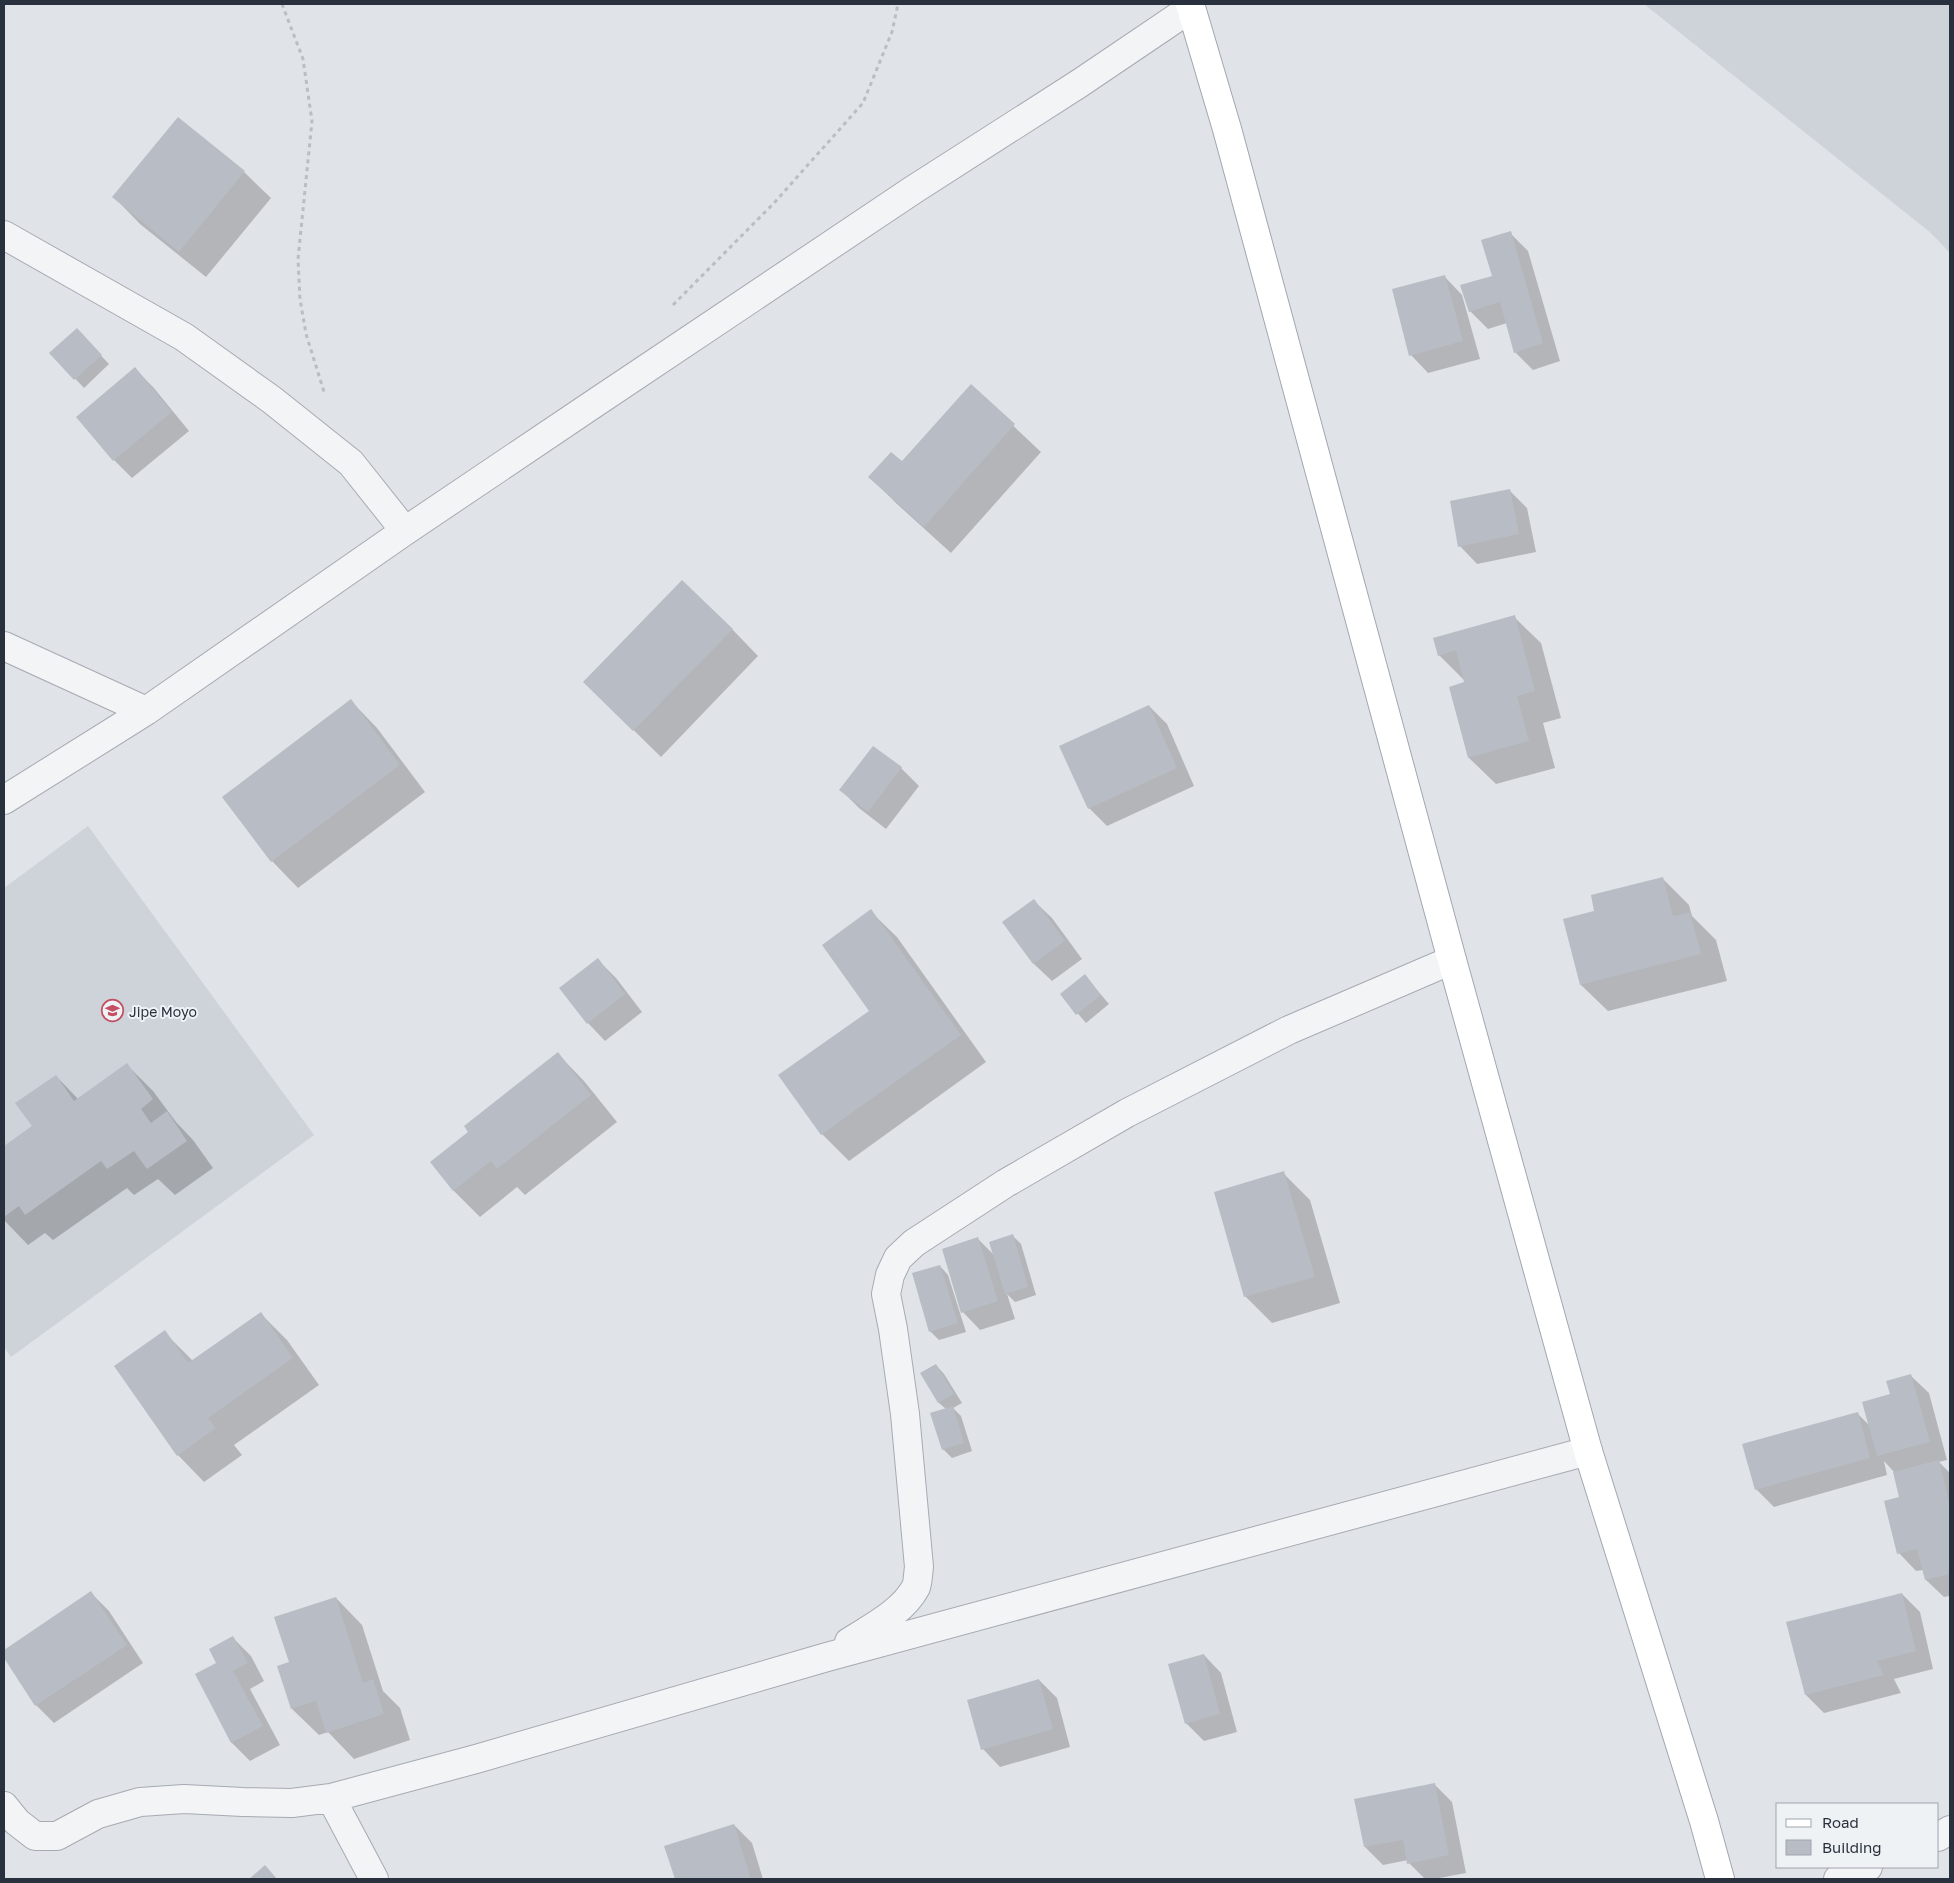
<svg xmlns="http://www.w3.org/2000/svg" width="1954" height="1883" viewBox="0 0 1954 1883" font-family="'Golos Text',sans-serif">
	<rect width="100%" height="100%" fill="#e0e3e8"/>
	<path fill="#ced2d9" d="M1644 4H1950V253L1931 233Z
		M88 826 314 1135 11 1357 4 1347V888Z"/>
	<path fill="#0003" d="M244 172 271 198 206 277 140 224 114 197Z
		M1510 233 1528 251 1560 361 1533 370 1515 352 1507 323 1488 329 1470 311 1493 277Z
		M1444 276 1462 295 1480 359 1428 373 1411 355Z
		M85 339 109 364 84 388 51 353Z
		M135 369 153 387 189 431 132 478 114 460Z
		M971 386 1041 452 951 553 897 504 870 477 902 463Z
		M1509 490 1527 508 1536 552 1477 564 1460 546Z
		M1514 617 1541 643 1561 718 1543 723 1555 768 1496 784 1469 758 1450 688 1467 683 1439 655Z
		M732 629 758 656 661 757 611 708Z
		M351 701 377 728 425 792 298 888 272 861 223 798Z
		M1149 706 1167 724 1194 786 1107 826 1089 808Z
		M874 747 901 768 919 786 886 829 859 808 841 790Z
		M1662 878 1689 905 1692 916 1716 940 1727 981 1608 1011 1581 985 1596 912Z
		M1034 901 1052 918 1082 959 1052 981 1034 964 1004 922Z
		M870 911 897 937 986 1062 849 1161 822 1134 871 1011Z
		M598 960 616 978 642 1012 605 1041 588 1023Z
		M1085 976 1109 1004 1086 1023 1062 995Z
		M558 1054 584 1081 617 1122 525 1195 517 1187 480 1217 453 1190 470 1132Z
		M127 1065 153 1091 176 1122 193 1140 213 1168 175 1195 158 1179 134 1195 127 1188 53 1240 45 1233 28 1245 4 1220V1148L34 1127 56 1076 78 1099Z
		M1283 1173 1310 1200 1340 1303 1272 1323 1245 1296Z
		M1013 1236 1021 1244 1036 1295 1015 1302 1007 1294 1015 1319 980 1330 962 1311 978 1239 995 1256Z
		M940 1266 948 1275 966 1332 939 1340 930 1331Z
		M260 1313 287 1340 319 1385 234 1445 242 1455 204 1482 178 1455 164 1332 193 1361Z
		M936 1365 944 1374 962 1403 953 1408 961 1416 972 1451 952 1458 943 1449 946 1409 939 1403 922 1373Z
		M1911 1376 1929 1393 1947 1460 1939 1462 1950 1473V1596L1944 1597 1926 1580 1923 1570 1916 1571 1899 1553 1901 1498 1894 1472 1884 1461 1887 1475 1774 1507 1756 1489 1857 1413 1869 1425 1892 1395Z
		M91 1593 109 1611 143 1663 54 1723 36 1705 4 1656V1651Z
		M1902 1594 1920 1612 1933 1669 1894 1679 1901 1693 1824 1713 1806 1695 1788 1623Z
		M336 1598 362 1625 383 1691 400 1708 410 1740 354 1759 328 1732 319 1735 292 1709 279 1667 290 1663Z
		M233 1638 251 1656 264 1681 250 1689 280 1745 250 1761 232 1743 197 1674 218 1663Z
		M1204 1655 1221 1673 1237 1732 1204 1741 1186 1723Z
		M1039 1680 1057 1698 1070 1747 1000 1767 983 1749Z
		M1434 1784 1452 1802 1466 1873 1434 1879H1425L1409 1863 1408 1860 1383 1865 1365 1847 1356 1800Z
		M734 1825 752 1843 763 1879H676L666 1847Z"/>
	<path fill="#b8bcc4" d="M178 117 245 171 179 252 112 197Z
		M1511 231 1543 343 1514 353 1500 302 1469 312 1460 285 1492 276 1481 240Z
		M1445 275 1463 341 1409 356 1392 289Z
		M77 328 102 355 74 380 49 353Z
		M135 367 172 412 113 461 76 417Z
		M971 384 1015 424 924 527 868 477 891 452 902 461Z
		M1510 489 1519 534 1458 547 1450 501Z
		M682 580 733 629 633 731 583 682Z
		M1515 615 1535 691 1517 696 1529 741 1468 758 1449 687 1464 682 1456 650 1438 656 1433 638Z
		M351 699 400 765 271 862 222 797Z
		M1149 705 1177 768 1088 809 1059 746Z
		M873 746 902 767 868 812 839 790Z
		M1663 877 1673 916 1690 912 1701 954 1580 985 1563 919 1594 911 1591 895Z
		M1034 899 1065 941 1033 964 1002 922Z
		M871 909 961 1035 821 1135 778 1075 869 1011 822 945Z
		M598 958 625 994 587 1024 559 988Z
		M1085 974 1101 995 1076 1015 1060 994Z
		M558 1052 591 1095 497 1169 491 1161 453 1191 430 1162 468 1132 464 1126Z
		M127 1063 153 1099 141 1109 151 1123 167 1111 187 1141 147 1169 134 1151 107 1169 101 1161 25 1215 19 1206 4 1217V1146L32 1126 15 1103 56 1075 74 1101Z
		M1284 1171 1315 1277 1244 1297 1214 1192Z
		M1013 1234 1028 1287 1005 1294 989 1242Z
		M978 1237 998 1301 961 1313 942 1249Z
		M940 1265 958 1323 929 1332 912 1273Z
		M261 1312 293 1358 208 1418 216 1428 177 1456 114 1366 165 1330 188 1363Z
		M936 1364 954 1394 938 1403 920 1373Z
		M1911 1374 1930 1442 1877 1456 1862 1402 1890 1394 1886 1381Z
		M953 1406 964 1443 942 1450 930 1413Z
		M1858 1412 1870 1458 1755 1490 1742 1444Z
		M1939 1460 1950 1506V1574L1925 1580 1917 1549 1897 1554 1884 1501 1899 1497 1893 1472Z
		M91 1591 127 1645 35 1706 4 1658V1650Z
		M1902 1593 1916 1651 1877 1661 1884 1675 1805 1695 1786 1622Z
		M336 1597 363 1683 373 1679 384 1714 326 1733 316 1701 291 1709 277 1666 289 1662 274 1617Z
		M233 1636 248 1663 233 1671 263 1726 231 1743 195 1674 216 1663 209 1649Z
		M1204 1654 1220 1714 1185 1724 1168 1664Z
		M1039 1679 1053 1729 981 1750 967 1700Z
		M1435 1783 1449 1855 1407 1864 1403 1840 1364 1847 1354 1799Z
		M734 1824 751 1879H675L664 1846Z
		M265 1865 277 1879H249Z"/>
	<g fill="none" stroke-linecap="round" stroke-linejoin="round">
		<defs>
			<path id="minor" d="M4 235 184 337 272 400 351 463 405 531
				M4 646 146 711
				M4 800 146 711 405 531 592 405 913 190 1080 83 1191 8
				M849 1642C871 1628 903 1612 916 1587 918 1582 918 1573 919 1567L905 1414 893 1329 886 1294 890 1275 898 1258 914 1243 1006 1183 1127 1113 1289 1030 1452 960
				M331 1798 374 1879
				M4 1806 17 1822 35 1836H57L98 1814 140 1802 184 1799 243 1802 292 1803 331 1798 476 1759 827 1657 1588 1451
				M1938 1837 1950 1830
				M1838 1879 1868 1867"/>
			<path id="major" d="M1190 4 1227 129 1452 960 1588 1451 1704 1821 1720 1879"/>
		</defs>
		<use href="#minor" stroke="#a6aab2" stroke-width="30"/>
		<use href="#major" stroke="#a0a8b2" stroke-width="30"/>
		<path stroke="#babdc2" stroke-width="3" stroke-dasharray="4 4" stroke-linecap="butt" d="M282 4 303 59 312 121 298 259 300 299 306 334 325 395
			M673 305 774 203 863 103 892 32 898 4"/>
		<use href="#minor" stroke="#f2f4f6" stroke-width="28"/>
		<use href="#major" stroke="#fff" stroke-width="28"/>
	</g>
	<defs>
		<symbol id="school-ring" viewBox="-11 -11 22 22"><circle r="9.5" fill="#eff2f5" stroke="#c34f61" stroke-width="1.5"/><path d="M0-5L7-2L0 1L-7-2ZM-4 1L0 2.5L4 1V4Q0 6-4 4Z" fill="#c34f61"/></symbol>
	</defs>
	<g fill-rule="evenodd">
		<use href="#school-ring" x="100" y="998" width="25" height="25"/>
	</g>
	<g text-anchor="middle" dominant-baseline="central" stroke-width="4" stroke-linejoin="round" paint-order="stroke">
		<g font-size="14" fill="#2a313e" stroke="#eff2f5" text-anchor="start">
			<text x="129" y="1011">Jipe Moyo</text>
		</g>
	</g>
	<rect width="1954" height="1883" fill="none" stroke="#2a313e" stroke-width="10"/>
	<rect x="1776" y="1803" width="162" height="65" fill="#eff2f5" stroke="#a0a5ac"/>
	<rect x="1786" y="1819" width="25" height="8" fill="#ffffff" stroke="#a0a5ac"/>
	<text x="1822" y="1828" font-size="15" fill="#2a313e">Road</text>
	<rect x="1786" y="1840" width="25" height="15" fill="#b8bcc4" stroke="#a0a5ac"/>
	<text x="1822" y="1853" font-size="15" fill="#2a313e">Building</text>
</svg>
